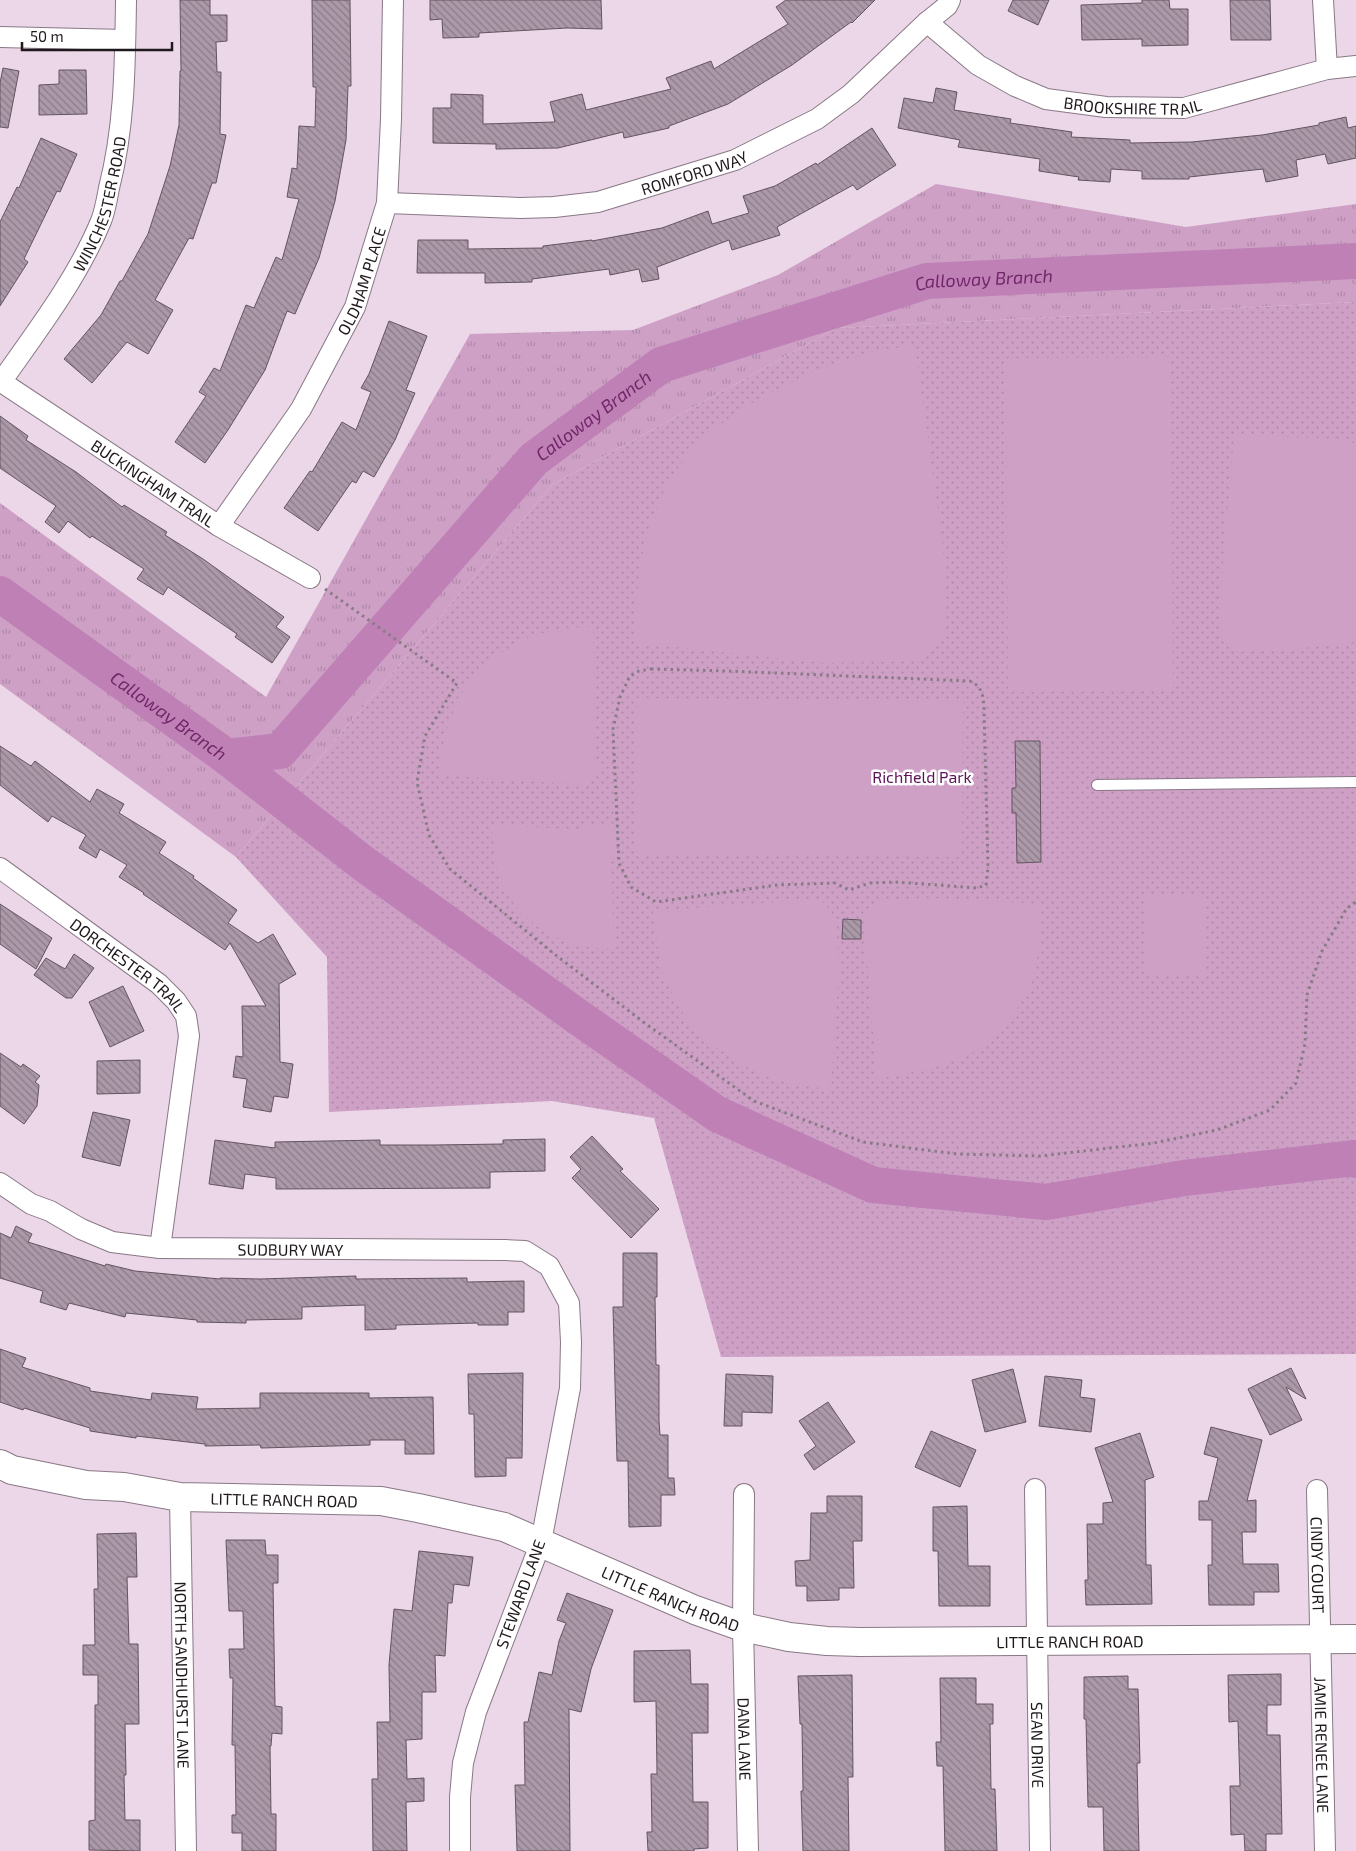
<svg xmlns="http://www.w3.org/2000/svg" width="1356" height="1851" viewBox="0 0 1356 1851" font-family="'Exo 2',sans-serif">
	<defs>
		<pattern id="grass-tufts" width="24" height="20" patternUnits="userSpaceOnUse" patternTransform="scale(1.25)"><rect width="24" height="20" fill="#cea0c6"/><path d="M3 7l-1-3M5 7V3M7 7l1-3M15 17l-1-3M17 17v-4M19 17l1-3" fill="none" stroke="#b089aa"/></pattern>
		<pattern id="park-dots" width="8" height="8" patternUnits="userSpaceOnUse" patternTransform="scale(1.25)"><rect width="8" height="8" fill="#cea0c6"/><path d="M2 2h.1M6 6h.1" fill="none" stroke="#b089aa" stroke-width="1.8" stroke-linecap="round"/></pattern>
		<pattern id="building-back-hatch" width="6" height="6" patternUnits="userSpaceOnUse" patternTransform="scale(1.25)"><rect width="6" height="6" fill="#ab98a8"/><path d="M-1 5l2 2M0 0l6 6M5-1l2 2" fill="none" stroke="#8b7b88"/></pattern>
	</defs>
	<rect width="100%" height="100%" fill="#ebd7e7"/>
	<path fill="url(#grass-tufts)" d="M936 184 1186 227 1356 204V302L837 328 552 485 236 857 0 684V503L266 697 470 334 633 330 778 275Z"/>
	<path fill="url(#park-dots)" d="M1356 302V1354L721 1357 654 1118 552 1101 329 1112 327 957 236 857 552 485 837 328Z"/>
	<path fill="#cea0c6" d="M915 346 943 545 946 637 922 661 824 663 636 643 637 595 641 561 650 524 668 482 699 439 755 401 812 372 878 350Z
		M1171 357 1173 691 1008 692 1006 358Z
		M1234 436 1327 438 1346 440 1356 444V642L1295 649 1234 652 1221 640V585Z
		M593 627 595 760 601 770 582 789 572 784 441 775 442 749 448 725 459 696 489 662 501 653 532 635 568 628Z
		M637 698 963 701 962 857 636 854Z
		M587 824H605L616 834V854L611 858 614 948C572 951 528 930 507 893 495 873 493 849 492 826L578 829Z
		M1146 895H1205V974H1145Z
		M933 898 1041 904 1040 946 1030 989 1006 1026 971 1054 929 1069 877 1079 863 913 877 900Z
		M820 899 836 918 839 970 831 1089 792 1085 757 1073 706 1041 685 1017 662 974 653 911Z"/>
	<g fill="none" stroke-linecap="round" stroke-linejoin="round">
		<g stroke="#bf80b6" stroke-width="36">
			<path id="s1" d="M0 594 227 757 364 864 578 1017 717 1114 873 1185 1046 1202 1184 1178 1355 1158 1356 1160"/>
			<path id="s2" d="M227 757 280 751 534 459 661 365 927 281 1356 261"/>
		</g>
	</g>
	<path fill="url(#building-back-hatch)" stroke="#645461" d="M180 0H210V15H227V41L216 42 217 72H221L220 134 226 135 216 183H212L193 239 189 238 155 300 173 310 148 354 127 342 92 383 64 359 101 315 120 281H122L148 234 170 166 179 125 180 71H181Z
		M312 0H350L351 86H348L346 140 335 201 319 258 295 314 287 311 265 370 228 430 205 463 175 442 206 396 199 392 214 368 220 371 246 305 254 308 276 257 282 260 299 199 287 197 292 168 297 169 299 126 315 127 316 87H313Z
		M430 0H601L602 29 567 28 479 33V37L443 38 442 19 430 20Z
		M786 0H875L852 23 851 22 792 65 728 104 669 126V128L624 138 623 132 558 148 496 149V144L433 143V108H451V94L483 95V124L555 122 550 102 582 94 586 110 671 89 666 78 711 61 714 69 788 24 776 7Z
		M1013 0H1049L1038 25 1008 11Z
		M1142 0H1169L1170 9H1188V45L1142 46V39L1082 40 1081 5 1142 3Z
		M1230 0H1270L1271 40H1231Z
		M3 68 19 71 8 128 0 127V83Z
		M59 70H86L87 114 39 115V85L59 84Z
		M936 88 957 92 954 110 1011 119 1010 123 1072 132 1071 137 1130 140V143L1192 142 1262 135 1319 125V123L1346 117 1348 128 1356 126V158L1328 164 1325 154 1296 160 1298 176 1266 182 1263 169 1189 177V179H1142V171L1111 169 1110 182 1078 180 1079 177 1039 171 1040 159 958 147 960 140 898 128 904 98 933 103Z
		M872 128 896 165 857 190 853 185 777 227 780 235 732 250 729 240 657 267 659 279 642 282 639 269 610 275 609 269 532 279V282L485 283V273H417L418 240H468V249L543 248V246L592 240V241L662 228 708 211 712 224 749 213 743 196 775 186 816 163 817 165Z
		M41 138 77 154 60 192 57 191 24 259 28 262 0 306V222L17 187 19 188Z
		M389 321 427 336 406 390 415 393 395 440 374 477 363 471 356 483 352 481 318 531 284 508 310 471 312 472 342 422 356 430 371 392 361 388 369 374Z
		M0 416 28 436 26 440 76 472 122 507 124 505 167 532 165 535 203 559 284 617 276 627 290 637 272 663 235 637 237 634 168 587 163 595 137 579 144 569 92 536 90 538 68 521 59 533 45 522 56 506 0 468Z
		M1015 741H1040L1041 862 1017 863 1016 813H1012V788H1016Z
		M0 746 31 766 35 761 90 802 97 789 124 804 119 813 166 842 159 853 194 876 193 878 237 910 228 923 258 943 273 934 296 974 279 984 280 1062 293 1064 288 1098 274 1096 271 1112 243 1107 247 1079 233 1077 236 1056 243 1057 242 1006H266L230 943 225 950 143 894 144 893 119 877 127 865 100 849 96 858 79 848 86 835 52 816 48 822 0 785Z
		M0 904 52 938 36 969 0 944Z
		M843 919 861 920V939H842Z
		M74 954 94 968 72 998H66L34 975 46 958 65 969Z
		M123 986 144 1031 110 1047 89 1002Z
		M0 1053 21 1067 23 1064 40 1076 35 1082 39 1085 37 1106 24 1124 0 1106Z
		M140 1060V1093L97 1094V1061Z
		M93 1112 130 1120 120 1166 82 1157Z
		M592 1136 623 1169 620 1171 659 1209 631 1238 572 1178 581 1169 570 1157Z
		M545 1139V1171L490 1172V1188L276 1189V1178L245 1174 243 1189 209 1184 215 1140 275 1148V1142L380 1140V1145H434L503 1144V1140Z
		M16 1226 32 1234 28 1242 105 1266 106 1264 135 1271 220 1279V1278L260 1279 356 1276V1279L467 1278V1282L524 1281V1312H508V1325H478V1323L396 1325V1329L365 1330V1305L302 1307V1319L246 1320V1323L197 1322V1320L126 1313 125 1317 69 1303 66 1310 40 1302 43 1291 0 1278V1233L11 1238Z
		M623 1253H657V1297H655L656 1365H659V1421L660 1435H668V1478H674L675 1495H661V1526L629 1527 628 1461H617L613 1307H623Z
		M0 1349 26 1358 22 1367 90 1388V1391L151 1400 152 1393 198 1397 196 1409 260 1408V1393H369V1398L433 1397 434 1454H405V1440H370V1445L261 1448 260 1445 205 1446V1444L136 1436V1438L90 1431V1428L24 1408 23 1410 0 1402Z
		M1291 1368 1306 1399 1286 1387 1302 1420 1270 1435 1248 1389Z
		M1013 1369 1026 1422 985 1432 972 1380Z
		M523 1373 522 1458H506V1476L475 1477 474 1414H469L468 1374Z
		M726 1374 773 1376 772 1413 742 1412V1426H724Z
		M1045 1376 1082 1380 1080 1397 1095 1399 1091 1432 1039 1426Z
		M828 1402 855 1442 814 1470 804 1455 816 1446 799 1421Z
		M1211 1427 1262 1440 1247 1501 1256 1500V1532H1242L1243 1564H1278L1279 1592H1254V1605H1209L1208 1565H1212V1520H1199V1501H1208L1218 1458 1204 1454Z
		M931 1431 976 1450 960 1487 915 1467Z
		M1140 1433 1154 1477 1145 1480 1146 1565H1151L1152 1604 1086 1605 1085 1580H1088L1087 1524H1103V1503L1113 1502 1095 1448Z
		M827 1496H862V1541H853L854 1588H839V1600L807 1601V1586H796L795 1561 810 1560 811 1513H827Z
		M967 1506 968 1566H990V1606H939L938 1551H933V1507Z
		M136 1533 137 1577H127L129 1644H138L139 1724H125L126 1775H124L125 1820H140V1851L89 1850V1821L95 1820V1705H98V1675H83V1645H95L94 1589H98L97 1534Z
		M226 1540H265L266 1555H278V1583H273L275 1706 282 1707V1734L272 1733 271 1746H270L271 1814H276V1851H242V1833H232V1815H236L235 1745H232L233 1678H230L229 1649H244L243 1611H229Z
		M419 1551 473 1557 469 1586 454 1584 452 1603H448L445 1656 435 1655 436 1692H422V1739L406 1740 407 1779 424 1778V1801L406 1802 407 1851H373L372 1779H378L377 1722H390L389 1665 394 1609 412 1611Z
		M567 1593 613 1610 591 1669 581 1712 569 1709 570 1851H517L515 1785H525L524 1722H528L539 1672 552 1675 559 1641 566 1623 557 1620Z
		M690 1650 691 1684H708V1733H692L693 1802H708V1848L694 1849V1851H648L647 1832H652L651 1774H657L656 1701 634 1702V1651Z
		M1281 1674V1705H1267V1735H1280L1282 1834H1266V1851H1245L1244 1834 1231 1835 1230 1786H1240L1238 1721 1229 1722 1228 1675Z
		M852 1675 853 1777H848L849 1851H803L801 1791H803L802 1724H800L798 1676Z
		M1128 1676V1689H1138L1140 1763H1137L1139 1851H1104L1103 1807H1088L1086 1719H1084V1677Z
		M940 1678H976V1704H993V1724H990L991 1789H995L997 1851H945L943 1766H937L936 1742H941Z"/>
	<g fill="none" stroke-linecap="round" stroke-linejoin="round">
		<defs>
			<path id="lane" d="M1097 785 1356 782"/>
			<g id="street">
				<path d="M1323 0 1327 69"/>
				<path id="s3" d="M927 22 978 65 1015 86 1046 99 1106 107 1184 108 1327 69 1356 66"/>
				<path d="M0 37 125 40"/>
				<path id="s4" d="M387 203 520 208 554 207 598 202 735 160 817 119 851 94 927 22 947 6 950 0"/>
				<path id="s5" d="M0 381 219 526 310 578"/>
				<path id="s6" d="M1 382C37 331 77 279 101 221 105 211 107 199 109 188 125 126 125 64 126 0"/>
				<path id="s7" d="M219 526 301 409 355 307 387 203 391 119 393 0"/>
				<path id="s8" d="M0 868 159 984 176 1001 186 1016 189 1036 160 1248"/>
				<path id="s9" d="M0 1183 31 1204 50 1211 81 1229 112 1242 160 1248 505 1250 525 1251 549 1266 569 1303 571 1342 570 1388 541 1542 476 1712 463 1763 460 1797V1851"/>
				<path id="s10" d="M1035 1489 1040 1851"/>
				<path id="s11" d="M1317 1490 1325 1851"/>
				<path id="s12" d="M744 1494 743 1627 748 1851"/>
				<path id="s13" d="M180 1497 186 1851"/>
			</g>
			<g id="secondary">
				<path id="s14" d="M0 1464 12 1470 86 1485 124 1487 180 1497 381 1501 418 1508 504 1527 695 1610 743 1627 789 1637 827 1641 860 1642 1356 1639"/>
			</g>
		</defs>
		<use href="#lane" stroke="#897886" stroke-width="12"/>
		<use href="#street" stroke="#897886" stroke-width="22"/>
		<use href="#secondary" stroke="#897886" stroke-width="30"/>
		<path stroke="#897b86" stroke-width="3" stroke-dasharray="2.5 4" stroke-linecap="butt" d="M325 589 457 683 425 736 417 782 429 835 450 869 553 953 646 1024 754 1101 863 1142 957 1154 1040 1156 1154 1143 1217 1130 1270 1110 1296 1083 1305 1044 1307 995 1322 951 1347 908 1356 902
			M651 669 727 671 970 681C983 687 983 696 984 708L988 868 986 885 977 888 896 882 870 883 849 890 835 883 777 885 656 902 631 887 619 863 613 729 620 697 630 676 639 671Z"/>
		<use href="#lane" stroke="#fff" stroke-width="10"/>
		<use href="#street" stroke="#fff" stroke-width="20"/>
		<use href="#secondary" stroke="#fff" stroke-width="28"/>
	</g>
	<g text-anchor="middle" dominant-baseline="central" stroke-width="5" stroke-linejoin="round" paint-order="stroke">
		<g font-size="16" fill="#1f181d" stroke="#fff">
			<text stroke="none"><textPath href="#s3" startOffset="230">BROOKSHIRE TRAIL</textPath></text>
			<text stroke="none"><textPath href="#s4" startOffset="312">ROMFORD WAY</textPath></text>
			<text stroke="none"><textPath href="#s6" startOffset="206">WINCHESTER ROAD</textPath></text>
			<text stroke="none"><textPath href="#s7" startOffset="285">OLDHAM PLACE</textPath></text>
			<text stroke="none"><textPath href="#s5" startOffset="184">BUCKINGHAM TRAIL</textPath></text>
			<text stroke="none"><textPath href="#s8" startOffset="161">DORCHESTER TRAIL</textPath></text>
			<text stroke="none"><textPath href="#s9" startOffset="306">SUDBURY WAY</textPath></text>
			<text stroke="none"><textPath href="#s14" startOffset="288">LITTLE RANCH ROAD</textPath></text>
			<text stroke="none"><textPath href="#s11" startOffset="75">CINDY COURT</textPath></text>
			<text transform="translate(520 1594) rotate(-70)">STEWARD LANE</text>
			<text stroke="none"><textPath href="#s14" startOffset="692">LITTLE RANCH ROAD</textPath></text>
			<text stroke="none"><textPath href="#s14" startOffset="1098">LITTLE RANCH ROAD</textPath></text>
			<text stroke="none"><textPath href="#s13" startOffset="178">NORTH SANDHURST LANE</textPath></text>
			<text stroke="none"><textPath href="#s12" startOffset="245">DANA LANE</textPath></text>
			<text stroke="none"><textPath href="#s11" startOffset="255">JAMIE RENEE LANE</textPath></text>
			<text stroke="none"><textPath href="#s10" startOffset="256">SEAN DRIVE</textPath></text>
		</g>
		<g font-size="16" fill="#5d1157" stroke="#fff">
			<text x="922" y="776">Richfield Park</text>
		</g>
		<g font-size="18" font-style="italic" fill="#712669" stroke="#fff">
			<text stroke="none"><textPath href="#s2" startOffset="934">Calloway Branch</textPath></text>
			<text stroke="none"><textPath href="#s2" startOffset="514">Calloway Branch</textPath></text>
			<text stroke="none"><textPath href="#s1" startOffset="208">Calloway Branch</textPath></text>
		</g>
	</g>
	<path d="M22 42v8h150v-8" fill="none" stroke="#1f181d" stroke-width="2.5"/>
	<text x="30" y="42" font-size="15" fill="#1f181d" stroke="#ffffff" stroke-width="4" paint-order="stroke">50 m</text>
</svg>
